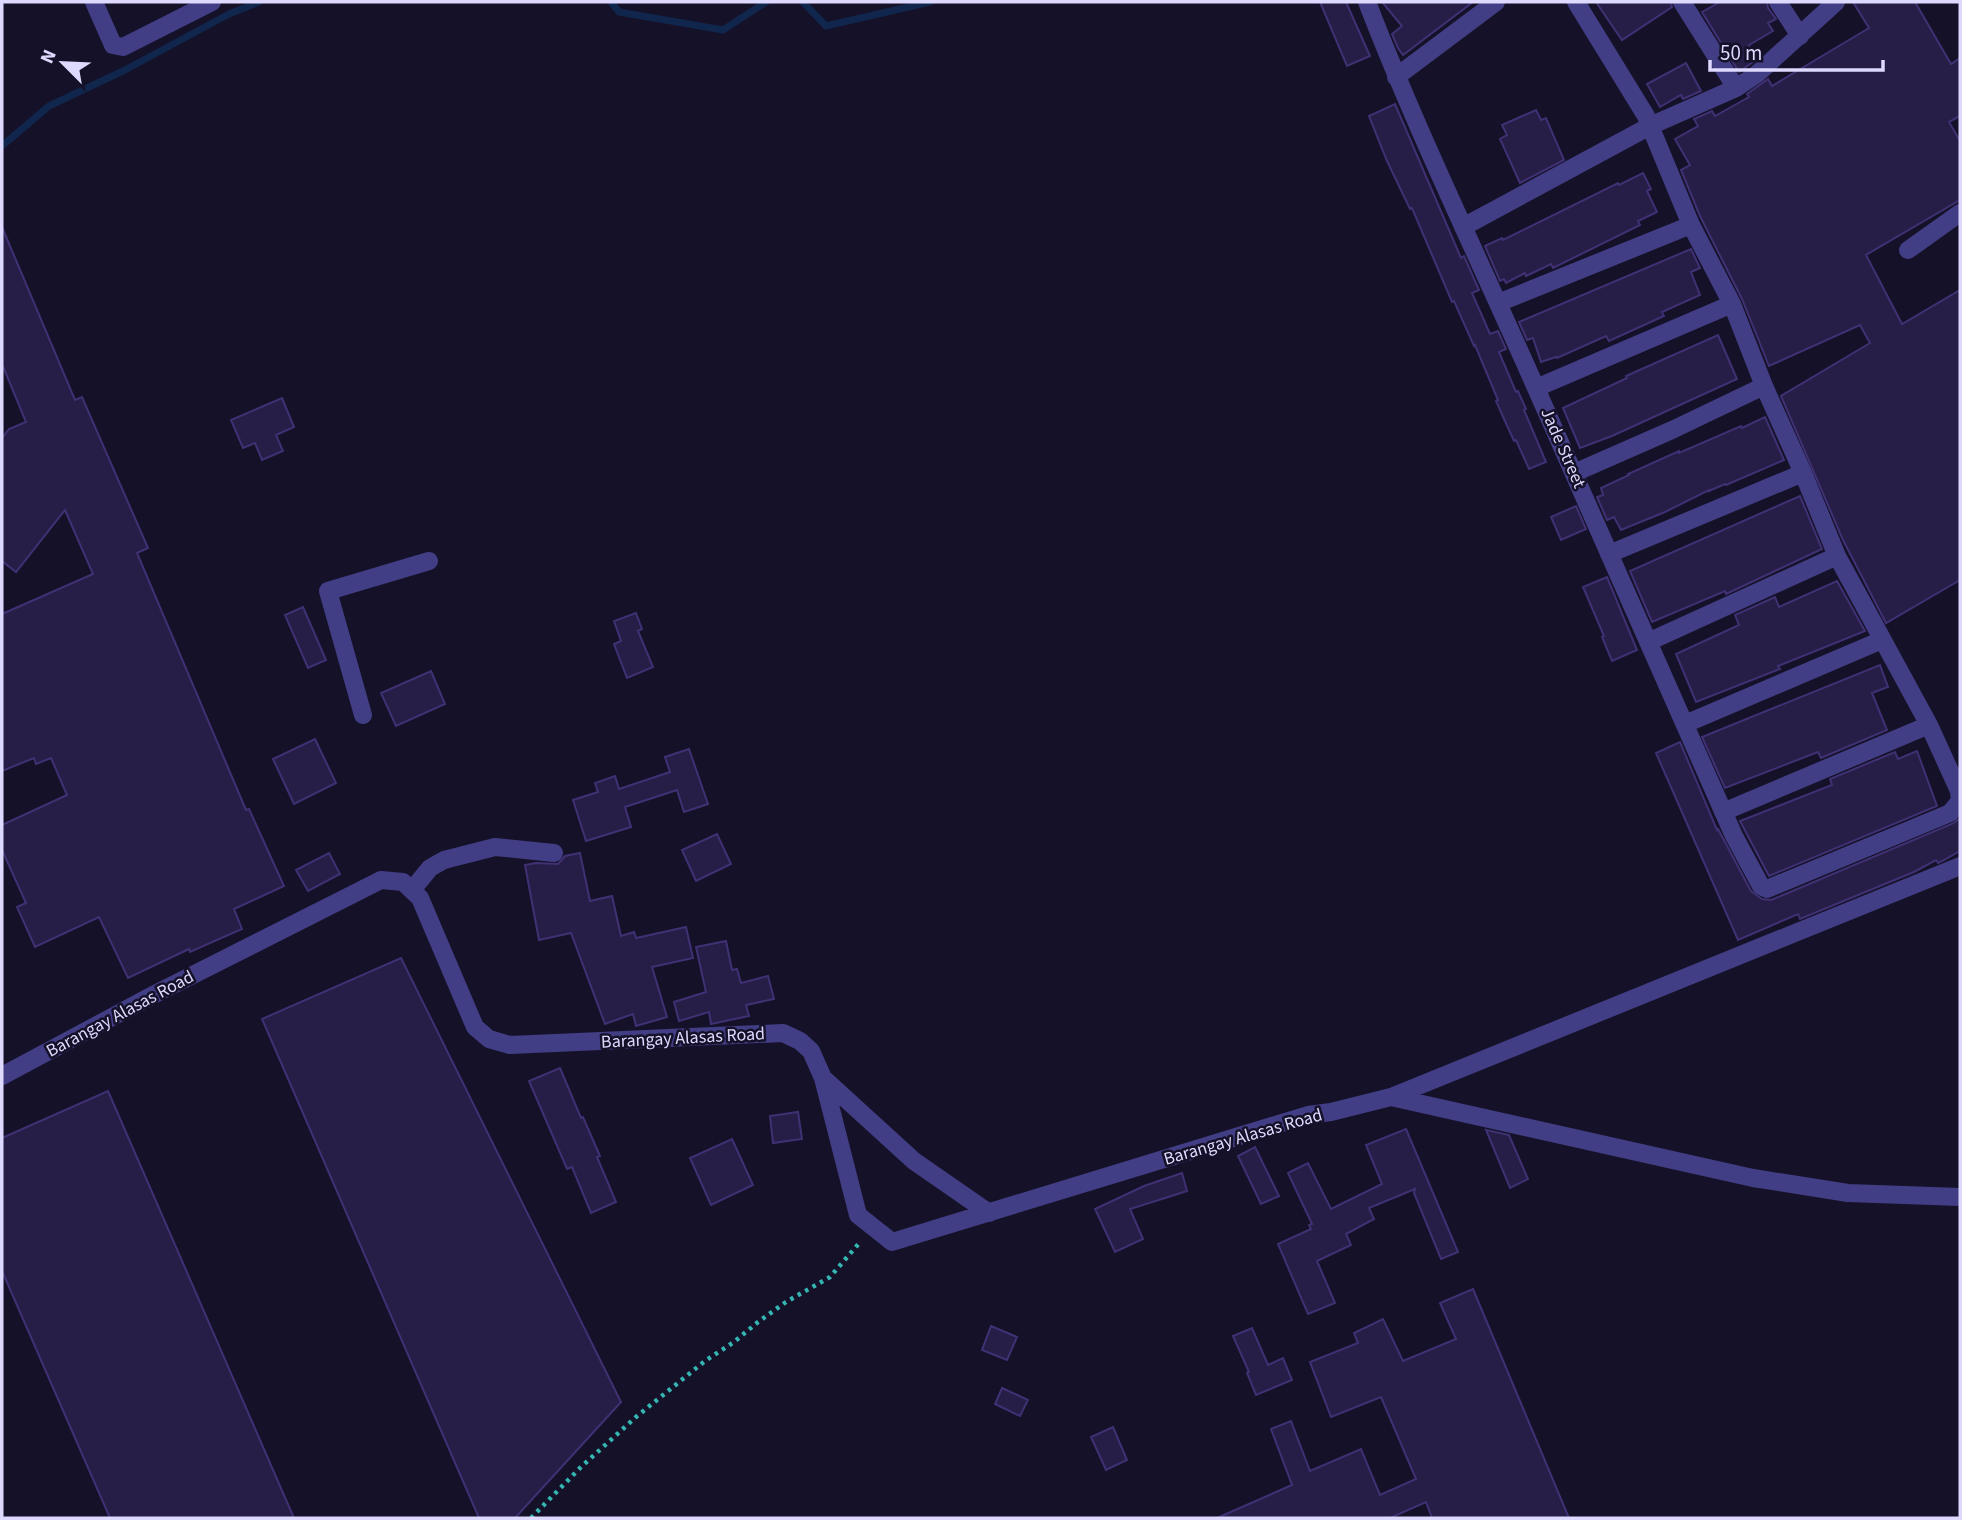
<svg xmlns="http://www.w3.org/2000/svg" width="1962" height="1520" viewBox="0 0 1962 1520" font-family="'Source Sans 3',sans-serif">
	<rect width="100%" height="100%" fill="#151128"/>
	<g fill="none" stroke-linecap="round" stroke-linejoin="round">
		<path stroke="#11264c" stroke-width="7" d="M611 2 619 12 723 30 766 2
			M803 2 826 26 930 2
			M2 146 49 106 125 70 229 14 259 2"/>
	</g>
	<path fill="#271e48" stroke="#3f3173" stroke-width="2" d="M1320 2H1346L1370 56 1347 66Z
		M1382 2H1473L1403 55 1398 48 1392 34 1402 26Z
		M1596 2H1671L1672 7 1622 40Z
		M1720 2H1767L1768 8 1776 19 1768 23 1773 31 1749 45 1757 59 1739 72 1702 12Z
		M1853 2H1915L1951 64 1960 58V116L1949 122 1960 141V200L1866 255 1902 324 1960 290V580L1886 623 1843 540 1781 396 1870 343 1860 325 1769 366 1742 299 1700 216 1681 170 1690 165 1675 139 1698 126 1694 119 1712 111 1715 116 1749 97 1747 94 1768 79 1772 86 1869 28Z
		M1686 63 1701 91 1683 99 1681 95 1660 107 1647 84Z
		M1395 104 1461 258 1464 256 1479 290 1472 293 1490 334 1498 331 1506 349 1499 352 1516 392 1518 391 1526 409 1524 410 1546 462 1529 469 1516 440 1514 441 1504 419 1496 401 1498 400 1475 345 1474 346 1454 301 1452 302 1412 208 1410 209 1387 161 1369 116Z
		M1536 110 1541 120 1546 118 1564 160 1520 183 1500 139 1507 135 1502 125Z
		M1643 173 1651 189 1647 191 1657 212 1638 221 1640 225 1553 268 1551 264 1526 276 1525 273 1506 283 1504 279 1500 281 1485 246 1502 238 1503 240 1618 183 1619 185Z
		M2 227 75 400 82 397 148 548 137 553 246 810 249 809 284 886 234 909 242 929 190 952 189 949 128 978 99 917 35 947 17 907 26 903 2 850V825L67 795 51 758 36 764 34 758 2 771V614L93 574 65 510 16 572 2 561V438L9 429 26 422 2 364Z
		M1691 249 1700 268 1691 272 1700 295 1662 312 1664 316 1609 341 1606 336 1557 358 1556 357 1541 362 1533 338 1527 340 1519 322Z
		M1718 335 1737 379 1612 436 1580 448 1563 408 1627 378 1626 376Z
		M282 398 294 427 276 435 283 451 262 460 255 443 243 448 231 420Z
		M1765 417 1784 460 1726 485 1725 484 1709 491V490L1665 512 1621 530 1614 517 1607 520 1597 497 1603 495 1601 488 1629 475 1628 474 1679 451V453L1741 426 1742 428Z
		M1800 496 1822 549 1726 594 1725 591 1652 622 1630 571Z
		M1576 506 1586 529 1561 540 1551 517Z
		M1607 577 1637 650 1612 661 1602 637 1604 636 1583 587Z
		M1837 581 1865 631 1778 666 1780 669 1696 702 1676 654 1739 625 1735 615 1775 597 1779 607Z
		M303 607 326 660 308 668 285 615Z
		M636 613 642 629 638 631 653 667 627 678 614 644 621 641 614 621Z
		M1880 665 1888 687 1872 693 1887 730 1821 758 1818 752 1725 788 1702 737Z
		M431 671 445 704 396 726 381 693Z
		M315 739 336 783 294 804 273 759Z
		M1680 742 1717 830 1718 829 1751 891 1762 899 1771 900 1954 823 1960 818V851L1942 861 1938 863 1936 860 1914 872 1800 919 1798 914 1738 940 1656 753Z
		M689 749 708 804 684 812 677 790 625 807 631 827 586 841 573 800 598 792 595 783 615 776 619 789 670 772 665 757Z
		M1917 751 1937 806 1769 876 1740 821 1832 785 1830 779 1895 752 1898 759Z
		M717 834 731 864 696 881 682 850Z
		M329 853 340 874 308 891 296 870Z
		M580 853 590 901 612 896 621 936 634 932 636 938 686 927 693 958 652 967 667 1017 636 1026 633 1014 605 1024 571 933 539 940 525 865 536 863 558 864 565 856Z
		M726 941 732 970 737 969 741 983 768 976 774 999 746 1005 749 1016 711 1024 709 1012 679 1021 674 1002 706 992 696 947Z
		M401 958 621 1402 515 1518H479L262 1019Z
		M560 1068 581 1118 583 1117 600 1156 597 1157 616 1202 591 1213 572 1167 567 1169 529 1081Z
		M108 1091 294 1518H110L2 1271V1138Z
		M798 1112 802 1139 773 1143 770 1116Z
		M1406 1129 1458 1252 1441 1259 1414 1193 1415 1189 1369 1208 1374 1219 1346 1234 1351 1245 1317 1261 1335 1303 1308 1314 1278 1244 1311 1229 1309 1225 1312 1224 1288 1173 1308 1163 1331 1209 1382 1184 1366 1145Z
		M1486 1130 1509 1135 1528 1179 1510 1188Z
		M732 1139 753 1185 711 1205 690 1158Z
		M1255 1147 1279 1196 1261 1204 1238 1156Z
		M1182 1173 1187 1191 1130 1209 1143 1239 1115 1252 1095 1209 1144 1186Z
		M1473 1289 1569 1518H1432L1426 1502 1390 1518H1217L1292 1485 1271 1429 1291 1421 1310 1471 1361 1449 1380 1495 1416 1479 1381 1397 1331 1417 1310 1362 1358 1343 1354 1333 1383 1319 1403 1361 1456 1339 1440 1303Z
		M991 1326 1017 1337 1007 1360 982 1350Z
		M1252 1328 1268 1365 1283 1358 1292 1380 1256 1395 1247 1373 1249 1372 1233 1336Z
		M1002 1388 1028 1400 1020 1416 995 1404Z
		M1113 1427 1127 1460 1106 1470 1091 1437Z"/>
	<g fill="none" stroke-linecap="round" stroke-linejoin="round">
		<path stroke="#35b6b2" stroke-width="4.5" stroke-dasharray="3.5 5" stroke-linecap="butt" d="M531 1518 581 1467 636 1417 705 1361 734 1342 758 1322 786 1302 830 1277 861 1241"/>
		<path stroke="#423e85" stroke-width="18" d="M94 2 113 45 123 47 212 2
			M1367 2C1414 124 1471 242 1524 361 1595 519 1663 678 1734 836L1761 886 1767 889 1950 813 1960 801 1959 791 1929 725 1837 556 1803 473 1764 386 1732 304 1691 225 1646 116 1576 2
			M1682 2 1736 88
			M1778 2 1800 36
			M1396 77 1496 2
			M1463 227 1650 126 1736 88 1757 74 1836 2
			M1908 250 1960 213
			M1498 303 1691 225
			M1536 388 1732 304
			M1574 473 1672 430 1764 386
			M1609 554 1803 473
			M1648 642 1837 556
			M363 715 328 591 429 561
			M1685 724 1882 640
			M1723 812 1929 725
			M412 890 430 868 444 860 495 847 554 853
			M2 1076 155 994 381 880 403 882 420 898 475 1027 489 1039 510 1045 783 1033 800 1041 811 1051 823 1078 858 1215 892 1242 1308 1115 1331 1112 1391 1097 1960 866
			M823 1078 914 1161 989 1213
			M1391 1097 1753 1178 1848 1193 1960 1197"/>
	</g>
	<g text-anchor="middle" dominant-baseline="central" stroke-width="5" stroke-linejoin="round" paint-order="stroke">
		<g font-size="18" fill="#ded9fe" stroke="#151128">
			<text transform="translate(1563 448) rotate(66)">Jade Street</text>
			<text transform="translate(120 1014) rotate(-28)">Barangay Alasas Road</text>
			<text transform="translate(683 1038) rotate(-3)">Barangay Alasas Road</text>
			<text transform="translate(1243 1137) rotate(-16)">Barangay Alasas Road</text>
		</g>
	</g>
	<rect width="1962" height="1520" fill="none" stroke="#ded9fe" stroke-width="7"/>
	<g transform="translate(63 63) rotate(294)" stroke="#151128" stroke-width="5" paint-order="stroke">
	<path d="M0-5L12 26L0 18L-12 26Z" fill="#ded9fe"/>
	<text y="-10" font-size="19" font-weight="bold" text-anchor="middle" fill="#ded9fe">N</text>
	</g>
	<path d="M1710 60v10h173v-10" fill="none" stroke="#ded9fe" stroke-width="3.5"/>
	<text x="1720" y="60" font-size="21" fill="#ded9fe" stroke="#151128" stroke-width="5" paint-order="stroke">50 m</text>
</svg>
